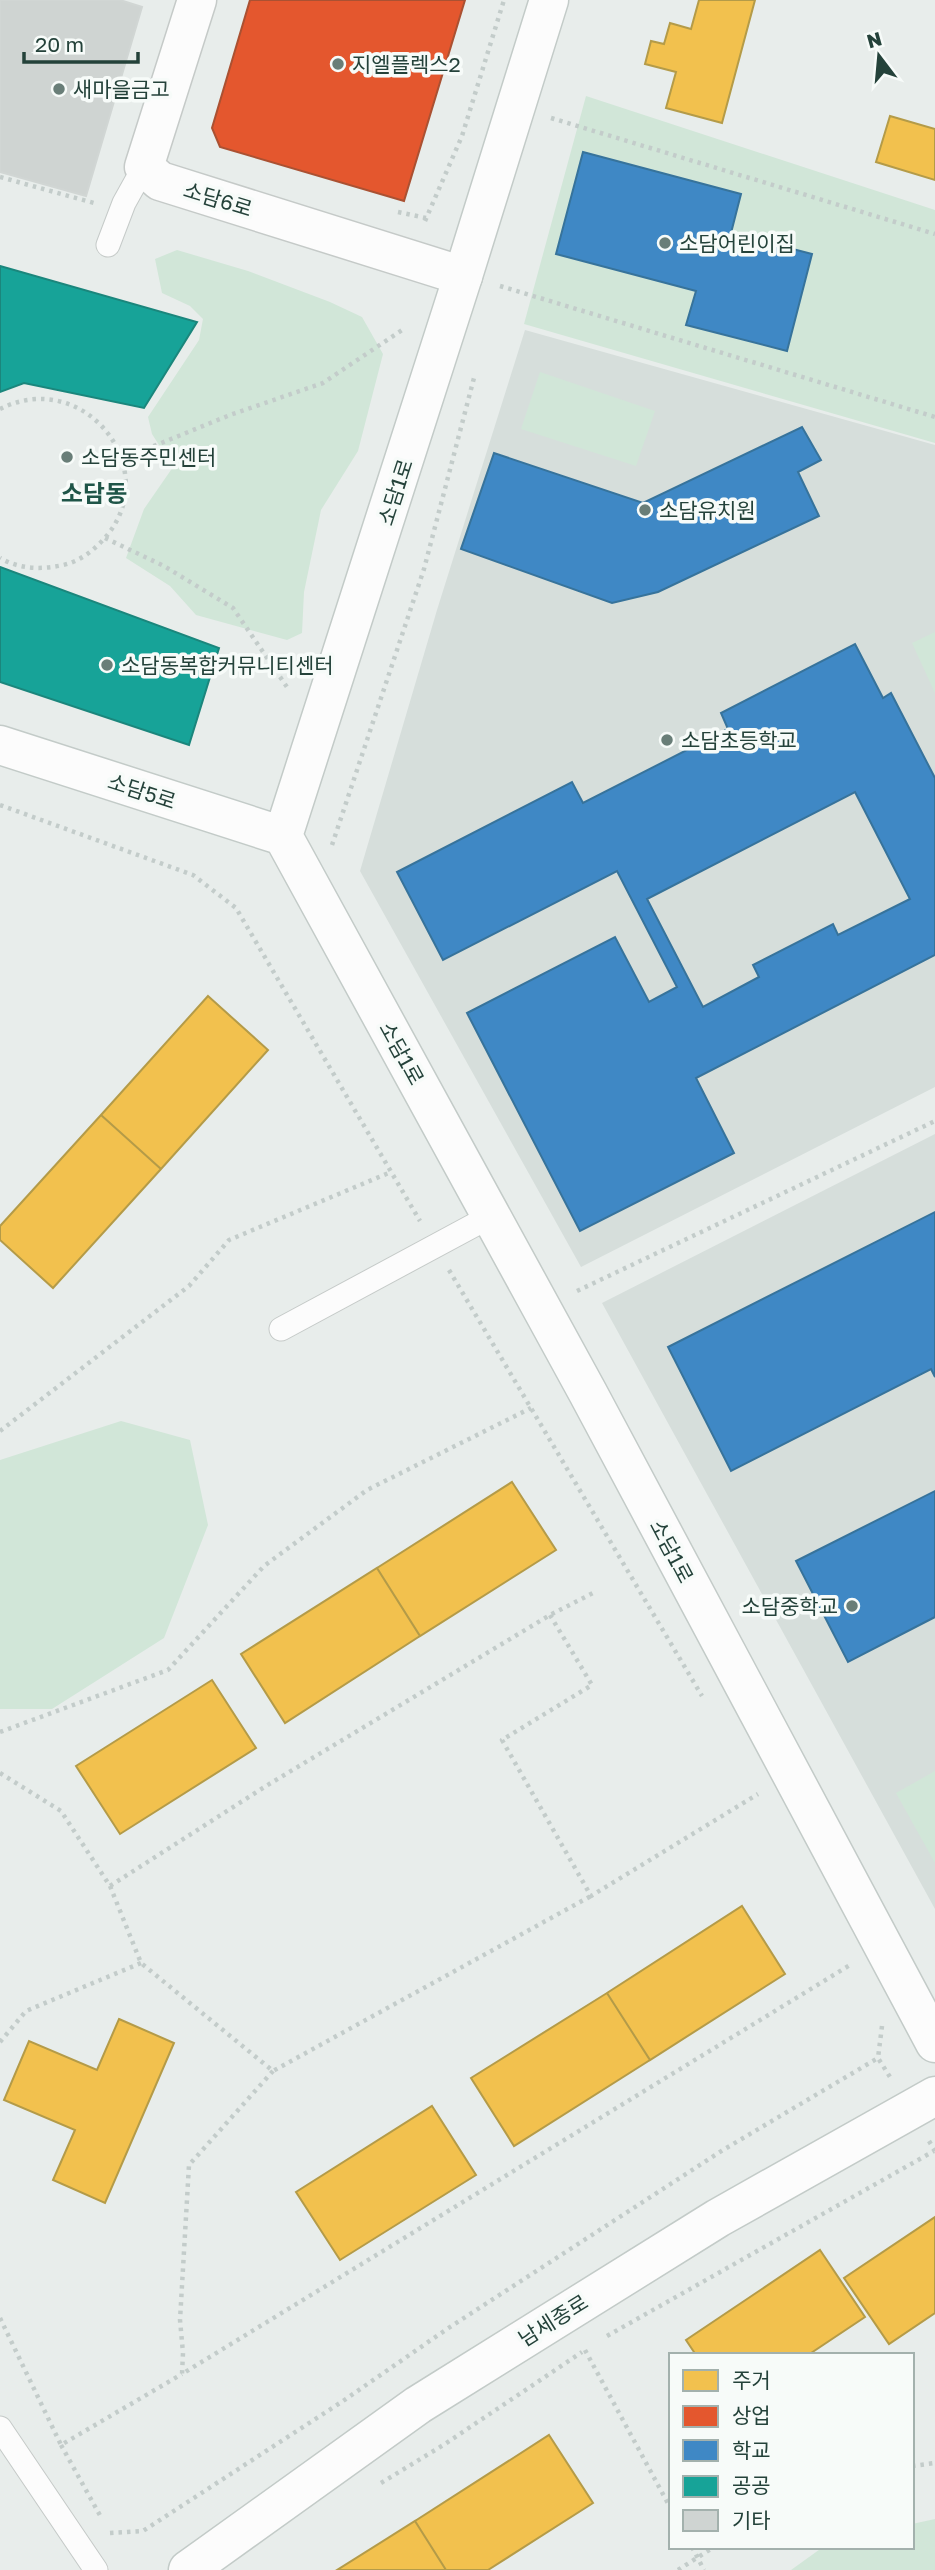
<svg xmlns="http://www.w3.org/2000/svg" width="935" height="2570" viewBox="0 0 935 2570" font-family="'Golos Text','Noto Sans KR',sans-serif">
	<rect width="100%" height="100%" fill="#e8edeb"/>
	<path fill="#d6dedb" d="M525 330 935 445V1087L581 1267 360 871 437 610Z
		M935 1134V1909L602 1303Z"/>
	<path fill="#d1e6d8" d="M586 96 935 210V443L524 324Z
		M177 250 248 271 330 302 362 317 383 354 358 451 321 510 304 592 302 633 287 640 196 615 170 586 126 558 144 509 173 467 152 434 148 417 199 340 203 319 190 306 162 293 155 259Z
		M540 372 655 411 636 466 521 429Z
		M935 632V693L912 643Z
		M121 1421 190 1440 208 1525 164 1638 52 1709H0V1460Z
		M935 1771V1863L896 1793Z
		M935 2519V2570H791L823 2547H912V2524Z"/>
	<path fill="#f2c14e" stroke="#b49b48" stroke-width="2" d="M699 0H755L722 123 666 108 676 72 645 64 651 41 664 44 670 23 691 29Z
		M890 116 935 129V180L876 162Z
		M208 996 268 1050 161 1169 101 1115Z
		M101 1115 161 1169 53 1288 0 1240V1226Z
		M512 1482 556 1550 420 1636 377 1568Z
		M377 1568 420 1636 285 1723 241 1654Z
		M212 1680 256 1748 120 1834 76 1766Z
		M742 1906 785 1974 650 2060 607 1993Z
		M607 1993 650 2060 514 2146 471 2078Z
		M119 2019 174 2043 105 2203 53 2180 75 2130 4 2100 29 2041 97 2070Z
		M432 2106 476 2175 340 2260 296 2192Z
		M935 2217V2313L889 2344 844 2278Z
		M820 2250 865 2317 808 2355H696L686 2340Z
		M549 2435 593 2503 488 2570H446L415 2521Z
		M415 2521 446 2570H337Z"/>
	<path fill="#e4572e" stroke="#aa5132" stroke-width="2" d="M250 0H465L404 201 220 147 212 128Z"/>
	<path fill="#3f88c5" stroke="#37739b" stroke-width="2" fill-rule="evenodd" d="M583 152 741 194 731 233 812 254 787 351 686 325 696 291 556 254Z
		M802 427 821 460 798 472 819 516 658 592 612 603 461 549 494 453 643 503Z
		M855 644 883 698 891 693 935 778V955L696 1078 734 1153 580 1231 467 1013 615 937 649 1002 677 987 617 871 443 960 397 872 572 782 583 803 728 729 721 713ZM855 792 910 899 838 935 833 924 753 965 759 977 703 1007 647 899Z
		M935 1212V1377L931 1369 731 1471 668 1347Z
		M935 1491V1617L848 1662 796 1561Z"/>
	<path fill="#17a398" stroke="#1b867c" stroke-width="2" d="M0 266 197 322 144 408 24 383 0 392Z
		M0 567 219 648 189 745 0 682Z"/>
	<path fill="#cfd4d2" stroke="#d1d6d4" stroke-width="2" d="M0 0H120L142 7 86 196 0 172Z"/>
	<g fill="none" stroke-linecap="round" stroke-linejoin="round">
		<defs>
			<path id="lane" d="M108 245 124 203 144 167
				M281 1329 491 1216
				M0 2428 96 2570"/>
			<path id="street" d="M197 0 144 167 160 181 463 276"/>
			<path id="secondary" d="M549 0 463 276 283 836 588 1393 935 2043
				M0 745 283 836
				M188 2570 418 2405 718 2218 935 2096"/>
		</defs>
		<use href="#lane" stroke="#c5cac8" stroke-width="25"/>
		<use href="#street" stroke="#c5cac8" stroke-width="41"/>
		<use href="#secondary" stroke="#c3cbc8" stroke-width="41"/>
		<path stroke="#c3ccca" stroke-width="4.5" stroke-dasharray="3.5 5" stroke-linecap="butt" d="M551 118 935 234
			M0 177 94 203
			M398 212 426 218
			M425 221 462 136 504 0
			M500 286 935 417
			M0 409C87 365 170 476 99 544 89 554 77 562 63 565 41 570 19 569 0 558
			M122 459 230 415 323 383 405 328
			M105 538 164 566 233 608 289 690
			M0 805 193 875 236 908 420 1221
			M332 845 424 569 475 374
			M449 1270 702 1696
			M577 1291 935 1121
			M0 1431 189 1286 229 1240 391 1172
			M550 1615 592 1685 502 1740 591 1896 758 1794
			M0 1732 168 1670 264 1566 367 1490 531 1408
			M0 1773 61 1811 110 1886 266 1786 550 1615 595 1592
			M110 1886 141 1963 273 2071 591 1896
			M882 2026 878 2058 890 2077
			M0 2042 26 2011 141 1963
			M273 2071 189 2165 180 2320 183 2353 182 2374 850 1965
			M929 2141 935 2151
			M0 2318 61 2445 182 2374
			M607 2336 934 2151
			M585 2350 671 2509
			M61 2445 102 2519
			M912 2466 935 2463
			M381 2483 445 2444 582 2352
			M110 2533 143 2531 343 2401 447 2329 723 2150 878 2058
			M692 2547 704 2570
			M678 2570 714 2547"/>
		<use href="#lane" stroke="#fcfcfc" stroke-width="23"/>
		<use href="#street" stroke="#fcfcfc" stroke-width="38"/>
		<use href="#secondary" stroke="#fcfcfc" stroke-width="38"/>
	</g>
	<g fill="#697e78" stroke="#f7fbf9" stroke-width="2.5">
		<circle cx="338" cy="64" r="7"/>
		<circle cx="59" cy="89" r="7"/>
		<circle cx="665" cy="243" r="7"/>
		<circle cx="67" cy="457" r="7"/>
		<circle cx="645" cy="510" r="7"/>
		<circle cx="107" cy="665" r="7"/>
		<circle cx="667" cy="740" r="7"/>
		<circle cx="852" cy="1606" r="7"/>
	</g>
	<g text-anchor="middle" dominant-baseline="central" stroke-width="7" stroke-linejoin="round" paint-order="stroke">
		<g font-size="21" fill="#24423a" stroke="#f7fbf9" text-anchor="start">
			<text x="352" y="64">지엘플렉스2</text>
			<text x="73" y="89">새마을금고</text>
			<text x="679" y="243">소담어린이집</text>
			<text x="81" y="457">소담동주민센터</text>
			<text x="659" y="510">소담유치원</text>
			<text x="121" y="665">소담동복합커뮤니티센터</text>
			<text x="681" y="740">소담초등학교</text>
			<text x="838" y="1606" text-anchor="end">소담중학교</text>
		</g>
		<g font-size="21" fill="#24423a" stroke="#f7fbf9">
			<text transform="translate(218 199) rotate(17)">소담6로</text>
			<text transform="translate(395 492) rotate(-72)">소담1로</text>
			<text transform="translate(142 791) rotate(18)">소담5로</text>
			<text transform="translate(402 1053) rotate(61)">소담1로</text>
			<text transform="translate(672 1551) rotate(62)">소담1로</text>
			<text transform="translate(553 2320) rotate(-32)">남세종로</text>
		</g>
		<g font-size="24" font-weight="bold" fill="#1f5548" stroke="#f7fbf9">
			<text x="94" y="492">소담동</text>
		</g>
	</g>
	<rect x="669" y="2353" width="245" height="196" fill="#f7fbf9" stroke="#a3b1ad" stroke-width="2"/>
	<rect x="683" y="2370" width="35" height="21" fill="#f2c14e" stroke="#a3b1ad" stroke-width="2"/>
	<text x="732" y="2388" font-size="21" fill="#24423a">주거</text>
	<rect x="683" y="2406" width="35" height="21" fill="#e4572e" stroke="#a3b1ad" stroke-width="2"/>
	<text x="732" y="2423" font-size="21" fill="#24423a">상업</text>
	<rect x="683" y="2440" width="35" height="21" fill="#3f88c5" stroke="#a3b1ad" stroke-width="2"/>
	<text x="732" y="2458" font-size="21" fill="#24423a">학교</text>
	<rect x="683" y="2476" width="35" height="21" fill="#17a398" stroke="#a3b1ad" stroke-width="2"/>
	<text x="732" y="2493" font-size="21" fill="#24423a">공공</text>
	<rect x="683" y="2510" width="35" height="21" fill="#cfd4d2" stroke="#a3b1ad" stroke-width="2"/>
	<text x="732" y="2528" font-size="21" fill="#24423a">기타</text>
	<g transform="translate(879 56) rotate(344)" stroke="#f7fbf9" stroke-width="5" paint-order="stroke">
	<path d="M0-5L12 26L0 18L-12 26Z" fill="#24423a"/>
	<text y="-10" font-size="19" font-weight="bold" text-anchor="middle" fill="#24423a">N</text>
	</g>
	<path d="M24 52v10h114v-10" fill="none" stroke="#24423a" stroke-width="3.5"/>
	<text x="35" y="52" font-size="21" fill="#24423a" stroke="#f7fbf9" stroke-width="5" paint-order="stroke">20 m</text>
</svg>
